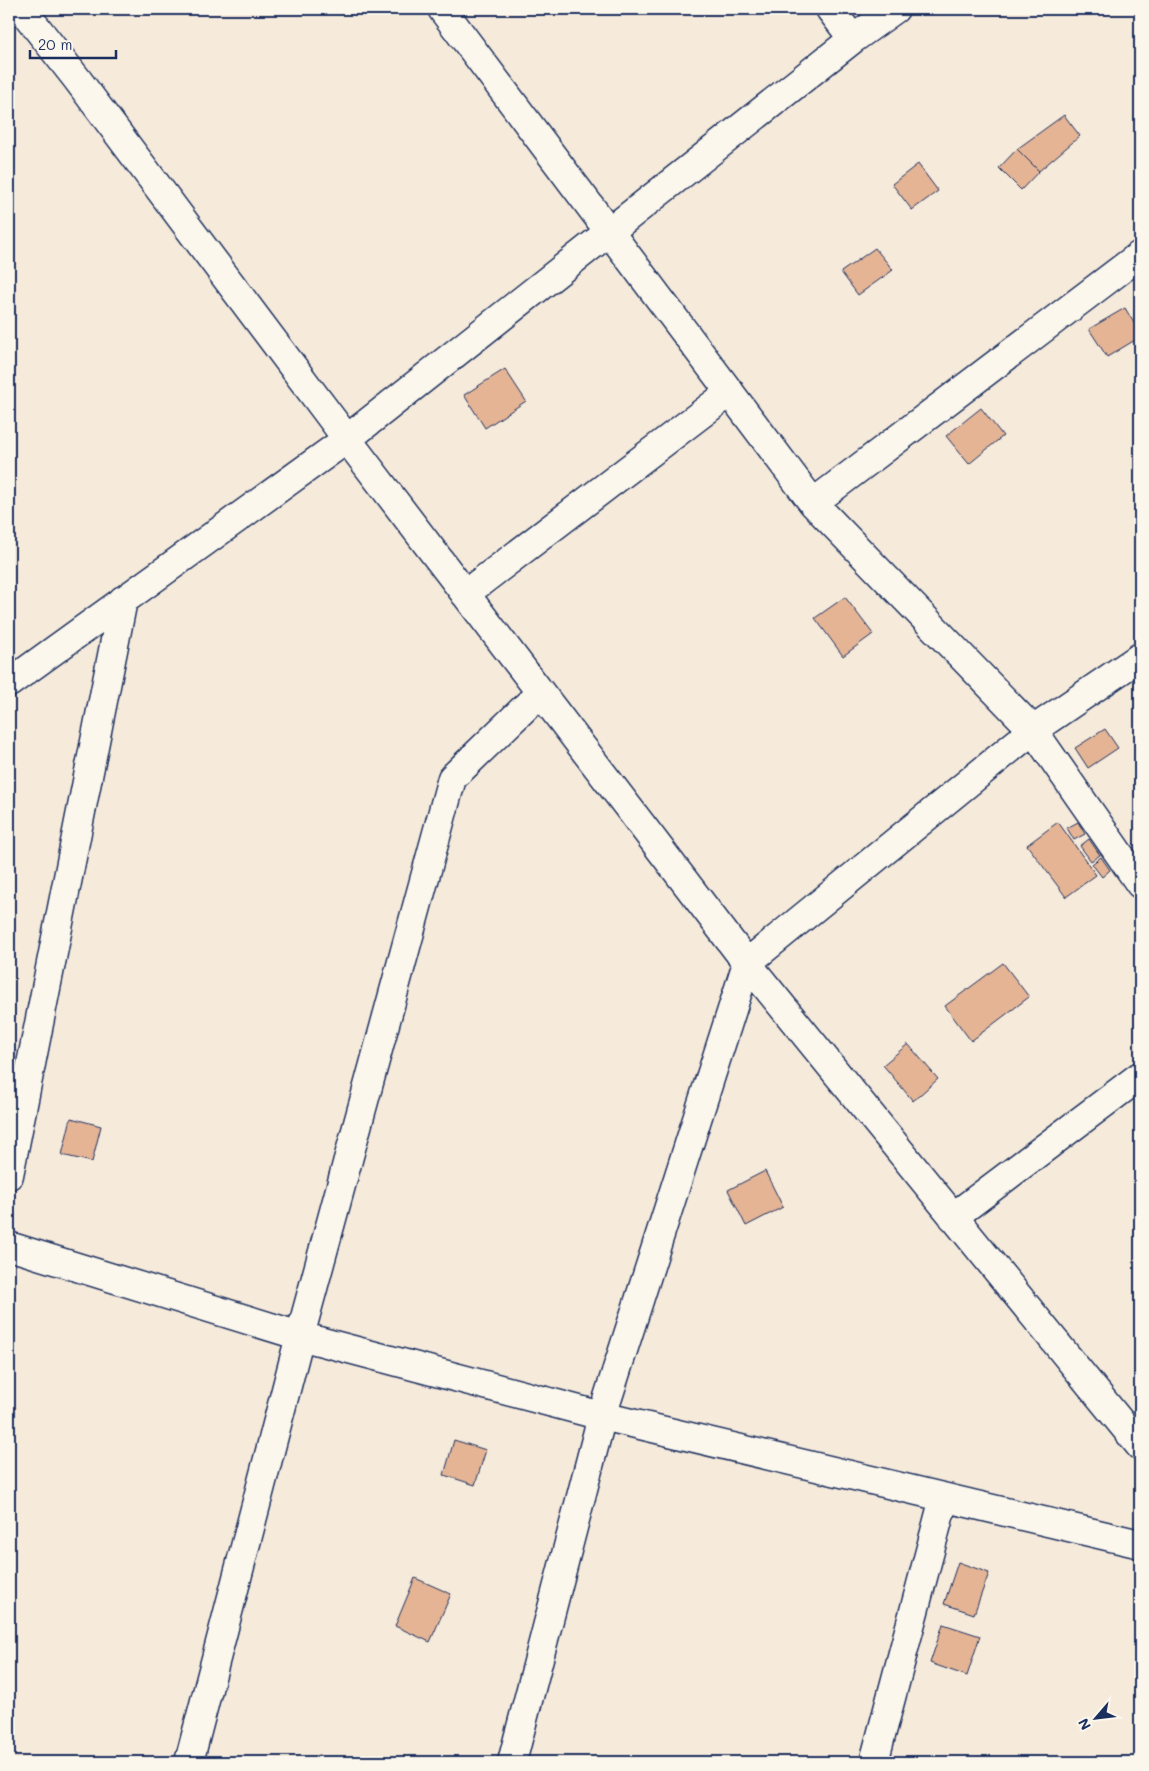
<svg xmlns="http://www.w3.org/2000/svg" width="1149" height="1771" viewBox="0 0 1149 1771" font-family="Mali,sans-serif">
	<rect width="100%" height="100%" fill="#f6eadb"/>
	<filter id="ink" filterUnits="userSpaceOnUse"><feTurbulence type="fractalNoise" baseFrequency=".02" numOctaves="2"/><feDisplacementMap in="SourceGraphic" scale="10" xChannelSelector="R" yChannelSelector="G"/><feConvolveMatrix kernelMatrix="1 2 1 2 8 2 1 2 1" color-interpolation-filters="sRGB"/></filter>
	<g filter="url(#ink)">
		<path fill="#e4b495" stroke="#1b2f5e" d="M1064 115 1080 136 1039 171 1017 149Z
			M1017 149 1039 171 1021 190 999 168Z
			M918 164 938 191 912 210 892 184Z
			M875 248 893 270 858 295 841 272Z
			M1125 308 1140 333V337L1107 357 1089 329Z
			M505 369 526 401 485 428 464 395Z
			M981 408 1003 436 969 464 946 436Z
			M845 597 873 634 843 656 815 618Z
			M1105 729 1118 748 1088 768 1075 748Z
			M1058 822 1096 875 1066 897 1027 845Z
			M1078 822 1085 834 1074 840 1067 828Z
			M1089 839 1100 855 1091 861 1080 846Z
			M1101 857 1110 870 1102 877 1092 864Z
			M1003 963 1029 997 971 1041 945 1006Z
			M908 1044 938 1079 913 1101 883 1065Z
			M71 1118 101 1126 92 1162 62 1155Z
			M765 1171 783 1207 746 1226 728 1190Z
			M454 1440 486 1450 475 1485 444 1475Z
			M958 1562 989 1573 974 1614 944 1604Z
			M415 1578 451 1594 430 1642 395 1626Z
			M943 1624 980 1636 967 1676 930 1663Z"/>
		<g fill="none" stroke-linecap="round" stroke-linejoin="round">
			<defs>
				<path id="minor" d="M22 9 77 79 347 439 747 963 1140 1446
					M442 9 813 503 1033 730 1140 884
					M830 9 853 39
					M813 503 1140 255
					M465 594 730 392
					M9 683 347 439 853 39 895 9
					M9 1175 123 600
					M953 1217 1140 1076
					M9 1246 300 1336 602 1416 1140 1544
					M189 1762 300 1336 452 778 540 693
					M512 1762 602 1416 747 963 1033 730 1140 657
					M874 1762 944 1498"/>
			</defs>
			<use href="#minor" stroke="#1b2f5e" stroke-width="31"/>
			<use href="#minor" stroke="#fbf7ec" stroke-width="28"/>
		</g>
	</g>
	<rect width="1149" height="1771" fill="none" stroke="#fbf7ec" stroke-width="30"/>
	<rect x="15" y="15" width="1119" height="1741" fill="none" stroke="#1b2f5e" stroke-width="2" filter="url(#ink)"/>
	<g transform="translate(1096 1718) rotate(242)" stroke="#fbf7ec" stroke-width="4" paint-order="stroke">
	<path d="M0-4L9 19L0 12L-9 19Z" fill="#1b2f5e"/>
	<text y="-8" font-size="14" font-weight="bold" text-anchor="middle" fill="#1b2f5e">N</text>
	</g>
	<path d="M30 50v8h86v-8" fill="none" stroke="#1b2f5e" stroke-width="2.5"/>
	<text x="38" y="50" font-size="15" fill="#1b2f5e" stroke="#fbf7ec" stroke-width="4" paint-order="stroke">20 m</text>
</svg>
